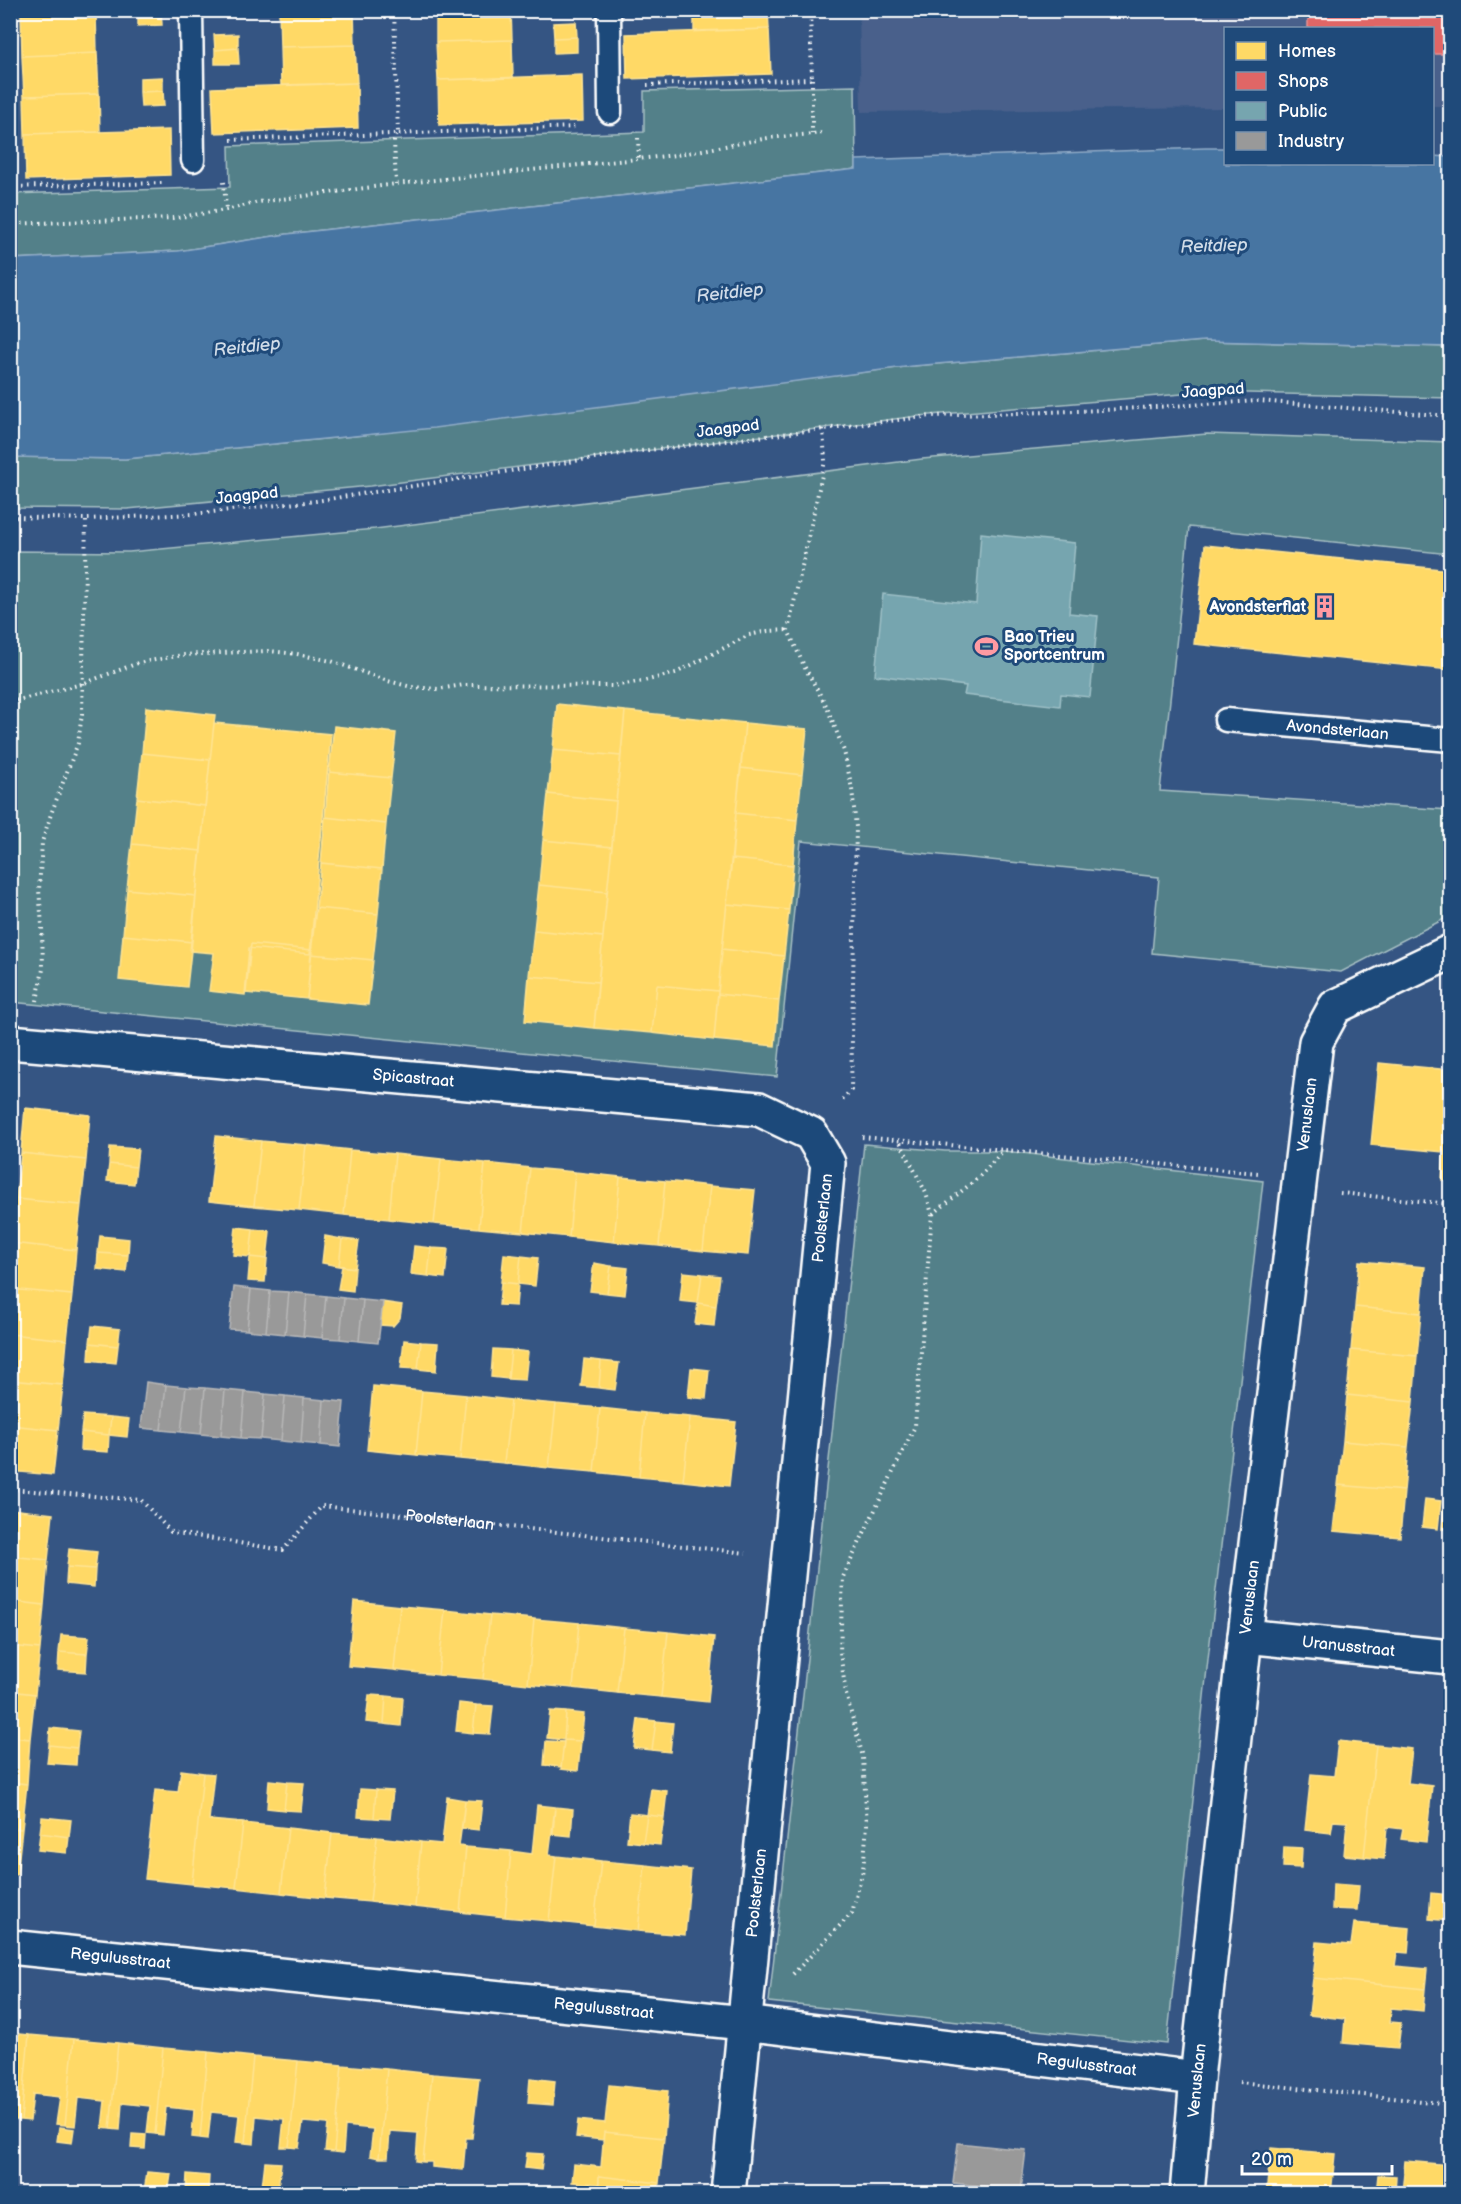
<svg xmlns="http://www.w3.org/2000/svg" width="1461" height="2204" viewBox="0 0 1461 2204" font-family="'Balsamiq Sans',sans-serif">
	<rect width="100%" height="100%" fill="#355583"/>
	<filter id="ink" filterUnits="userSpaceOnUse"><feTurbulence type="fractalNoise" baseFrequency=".0167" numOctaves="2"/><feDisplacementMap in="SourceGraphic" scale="12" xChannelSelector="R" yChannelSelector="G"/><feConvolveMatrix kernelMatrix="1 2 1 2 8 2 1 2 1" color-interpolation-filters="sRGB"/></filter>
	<g filter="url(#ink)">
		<path fill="#48608b" d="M859 11H1450V106H1433L1432 28H1226L1225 108 861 112Z"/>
		<path fill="#528089" stroke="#a8c0c4" stroke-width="1.5" d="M855 86 856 169 287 234 178 251 11 259 10 194 230 187 229 146 644 132V91Z
			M1204 341 1450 347V398L1206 392 918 416 370 486 127 509 11 508V457L125 459 364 435 913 366Z
			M1207 434 1450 442V554L1189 527 1160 791 1450 810V916L1341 972 1152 953 1159 877 801 841 777 1077 11 1002V551L129 552 375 529 922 459Z
			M864 1144 945 1151H1004L1263 1181 1208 1659 1167 2044 769 2002Z"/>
		<path fill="#4774a2" stroke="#91acc7" stroke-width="1.5" d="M1205 148H1225L1226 164H1432L1433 156 1450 157V347L1204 341 913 366 434 428 125 459 11 457V259L178 251 287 234 856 169V160Z"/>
		<path fill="#ffd966" stroke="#ffe494" stroke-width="1.5" d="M96 10V13L21 15V10Z
			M161 10 162 25 138 26V11Z
			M279 10H354L355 45 280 47Z
			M436 10H511L512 40 436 42Z
			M694 10H768L769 29 694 31Z
			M96 13 97 53 22 56 21 15Z
			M576 22 577 37 554 38 553 23Z
			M769 29 771 74 627 79 626 34Z
			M238 34V48L215 50 214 35Z
			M577 37V52L554 53V38Z
			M512 40 513 78 438 80 436 42Z
			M355 45 357 83 281 85 280 47Z
			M238 48 239 64H215V50Z
			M97 53 99 94 24 96 22 56Z
			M582 75 583 121 439 125 438 80Z
			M163 77V91L140 92V78Z
			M357 83 358 128 214 133 212 88Z
			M163 91 164 106 141 107 140 92Z
			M99 94 100 132 25 134 24 96Z
			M169 130 170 175 26 180 25 134Z
			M1205 545 1450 570V670L1194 644Z
			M557 704 625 711 621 756 553 750Z
			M146 707 215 715 210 760 142 753Z
			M625 711 745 723 718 991 657 985 652 1033 594 1028Z
			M214 723 331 734 310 954 249 948 245 995 209 991 214 953 190 951Z
			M745 723 807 729 802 775 741 768Z
			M334 726 396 733 391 778 329 772Z
			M553 750 621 756 616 801 548 794Z
			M142 753 210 760 205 806 137 798Z
			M741 768 802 775 797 820 736 813Z
			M329 772 391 778 386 824 325 817Z
			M548 794 616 801 612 847 543 840Z
			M137 798 205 806 201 851 132 844Z
			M736 813 797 820 793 865 732 859Z
			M325 817 386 824 382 869 321 863Z
			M543 840 612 847 607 892 539 885Z
			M132 844 201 851 196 896 127 889Z
			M732 859 793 865 789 910 727 904Z
			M321 863 382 869 378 914 316 908Z
			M539 885 607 892 603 937 534 930Z
			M127 889 196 896 192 942 123 935Z
			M727 904 789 910 784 956 722 949Z
			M316 908 378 914 373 960 311 954Z
			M534 930 603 937 598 982 529 976Z
			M123 935 192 942 187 987 119 980Z
			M251 944 312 950 307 999 246 993Z
			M722 949 784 956 779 1001 718 994Z
			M311 954 373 960 368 1005 307 999Z
			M529 976 598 982 594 1028 525 1021Z
			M657 985 718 991 714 1040 652 1033Z
			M718 994 779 1001 775 1046 714 1040Z
			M1379 1063 1450 1070V1181L1442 1180 1444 1152 1371 1145Z
			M25 1108 90 1115 86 1160 21 1153Z
			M216 1136 261 1141 254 1206 209 1201Z
			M261 1141 306 1145 299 1210 254 1206Z
			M306 1145 350 1150 344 1215 299 1210Z
			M110 1147 138 1149 136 1167 109 1164Z
			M350 1150 395 1154 389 1219 344 1215Z
			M21 1153 86 1160 81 1205 16 1199Z
			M395 1154 441 1159 434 1224 389 1219Z
			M441 1159 485 1163 479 1228 434 1224Z
			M485 1163 530 1168 523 1232 479 1228Z
			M109 1164 136 1167 134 1184 107 1181Z
			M530 1168 575 1172 569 1237 523 1232Z
			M575 1172 620 1177 614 1242 569 1237Z
			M620 1177 665 1181 659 1246 614 1242Z
			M665 1181 710 1186 703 1251 659 1246Z
			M710 1186 755 1190 748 1255 703 1251Z
			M16 1199 81 1205 76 1250 11 1243Z
			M236 1227 253 1229 250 1257 233 1255Z
			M253 1229 270 1231 267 1259 250 1257Z
			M100 1236 129 1239 128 1255 98 1253Z
			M325 1236 342 1239 339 1266 322 1263Z
			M342 1239 359 1241 355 1268 339 1266Z
			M11 1243 76 1250 72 1295 10 1289Z
			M414 1246 431 1248 428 1276 411 1274Z
			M431 1248 448 1249 445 1278 428 1276Z
			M98 1253 128 1255 126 1272 97 1269Z
			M504 1254 521 1256 518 1284 501 1282Z
			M521 1256 538 1258 535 1286 518 1284Z
			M250 1257 267 1259 265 1282 248 1281Z
			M1359 1261 1425 1267 1421 1313 1355 1307Z
			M594 1263 611 1266 607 1293 590 1291Z
			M342 1266 355 1268 353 1291 338 1289Z
			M611 1266 628 1268 625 1295 607 1293Z
			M683 1272 702 1274 698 1303 680 1301Z
			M702 1274 720 1276 716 1306 698 1303Z
			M501 1282 518 1284 516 1306 499 1305Z
			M10 1289 72 1295 67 1340 10 1334Z
			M382 1302 402 1305 400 1318 393 1326 380 1325Z
			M698 1303 716 1306 714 1326 695 1324Z
			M1355 1307 1421 1313 1417 1356 1351 1350Z
			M92 1326 120 1329 118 1346 90 1343Z
			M10 1334 67 1340 63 1385 10 1380Z
			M404 1340 421 1342 418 1369 401 1368Z
			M421 1342 438 1343 436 1371 418 1369Z
			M90 1343 118 1346 116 1363 89 1360Z
			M493 1349 511 1350 508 1379 491 1377Z
			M511 1350 528 1352 525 1380 508 1379Z
			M1351 1350 1417 1356 1413 1402 1347 1395Z
			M584 1359 601 1361 599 1388 581 1386Z
			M601 1361 619 1363 615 1390 599 1388Z
			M691 1368 709 1370 706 1399 688 1397Z
			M10 1380 63 1385 58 1430 10 1425Z
			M373 1386 422 1391 416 1455 367 1450Z
			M422 1391 466 1395 460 1459 416 1455Z
			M466 1395 511 1400 504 1463 460 1459Z
			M1347 1395 1413 1402 1408 1447 1343 1441Z
			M511 1400 556 1404 549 1468 504 1463Z
			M556 1404 600 1408 594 1472 549 1468Z
			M600 1408 645 1413 639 1477 594 1472Z
			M645 1413 690 1417 683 1481 639 1477Z
			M83 1415 111 1417 109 1435 81 1432Z
			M111 1417 129 1419 127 1437 109 1435Z
			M690 1417 736 1422 729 1486 683 1481Z
			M10 1425 58 1430 53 1475 10 1471Z
			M81 1432 109 1435 108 1452 80 1450Z
			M1343 1441 1408 1447 1404 1491 1338 1485Z
			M1449 1466 1450 1467V1499L1445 1498Z
			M1338 1485 1404 1491 1400 1537 1333 1531Z
			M1445 1498 1450 1499V1530L1442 1529Z
			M1425 1499 1441 1501 1438 1529 1422 1527Z
			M10 1509 53 1514 48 1560 10 1556Z
			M69 1549 97 1552 95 1569 67 1567Z
			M10 1556 48 1560 44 1605 10 1601Z
			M67 1567 95 1569 94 1587 66 1584Z
			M10 1601 44 1605 40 1649 10 1646Z
			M354 1601 400 1606 394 1670 348 1666Z
			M400 1606 445 1610 438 1675 394 1670Z
			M445 1610 490 1615 483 1679 438 1675Z
			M490 1615 534 1619 528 1684 483 1679Z
			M534 1619 579 1623 573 1688 528 1684Z
			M579 1623 624 1628 617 1693 573 1688Z
			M624 1628 668 1632 661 1697 617 1693Z
			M668 1632 714 1637 708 1702 661 1697Z
			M61 1635 89 1637 87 1654 59 1652Z
			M10 1646 40 1649 35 1694 10 1691Z
			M59 1652 87 1654 86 1672 58 1670Z
			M10 1691 35 1694 30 1739 10 1737Z
			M369 1695 386 1696 384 1724 366 1722Z
			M386 1696 403 1698 401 1726 384 1724Z
			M459 1703 476 1705 473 1733 456 1731Z
			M476 1705 493 1706 490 1734 473 1733Z
			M550 1711 566 1712 564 1740 547 1738Z
			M566 1712 584 1714 581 1741 564 1740Z
			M638 1719 656 1721 652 1750 634 1748Z
			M656 1721 673 1723 670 1752 652 1750Z
			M50 1728 79 1731 77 1748 49 1745Z
			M10 1737 30 1739 27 1784 10 1782Z
			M564 1740 581 1741 578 1771 561 1769Z
			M546 1741 564 1742 561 1767 544 1765Z
			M1338 1741 1376 1745 1364 1857 1344 1855 1347 1822 1333 1821 1331 1833 1305 1830 1311 1774 1334 1776Z
			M49 1745 77 1748 76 1765 47 1763Z
			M1376 1745 1412 1749 1408 1783 1432 1786 1426 1842 1401 1839 1403 1829 1387 1827 1384 1859 1364 1857Z
			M181 1770 203 1773 192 1884 145 1879 155 1790 178 1792Z
			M203 1773 214 1774 209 1820 243 1823 236 1888 192 1884Z
			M269 1780 287 1782 284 1810 267 1808Z
			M10 1782 27 1784 22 1829 10 1828Z
			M287 1782 304 1783 301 1811 284 1810Z
			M360 1789 376 1790 374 1818 358 1817Z
			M651 1789 667 1791 664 1817 647 1815Z
			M376 1790 393 1791 390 1819 374 1818Z
			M447 1797 465 1800 459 1846 466 1847 460 1912 415 1907 421 1842 442 1844Z
			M465 1800 482 1801 479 1830 462 1828Z
			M537 1805 555 1807 549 1855 556 1856 549 1921 505 1917 511 1851 532 1854Z
			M555 1807 573 1809 571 1836 553 1834Z
			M630 1813 647 1815 643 1843 627 1841Z
			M647 1815 664 1817 660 1845 643 1843Z
			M42 1817 71 1820 69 1837 40 1833Z
			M243 1823 288 1828 281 1893 236 1888Z
			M10 1828 22 1829 17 1875 10 1874Z
			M288 1828 332 1833 325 1898 281 1893Z
			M40 1833 69 1837 67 1853 38 1850Z
			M332 1833 377 1837 370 1902 325 1898Z
			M377 1837 421 1842 415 1907 370 1902Z
			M466 1847 511 1851 505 1917 460 1912Z
			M1284 1847 1302 1848 1301 1868 1283 1867Z
			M556 1856 601 1861 594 1926 549 1921Z
			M601 1861 645 1865 638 1931 594 1926Z
			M645 1865 691 1870 685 1935 638 1931Z
			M1333 1884 1359 1886 1357 1910 1332 1909Z
			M1431 1893 1450 1895V1921L1429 1919Z
			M1354 1923 1410 1928 1408 1953 1397 1952 1395 1966 1427 1969 1425 1989 1313 1978 1317 1942 1351 1945Z
			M1313 1978 1425 1989 1423 2011 1391 2008 1390 2022 1401 2023 1398 2048 1343 2043 1345 2019 1309 2015Z
			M10 2033 29 2035 21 2120H13L15 2092H10Z
			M29 2035 74 2039 65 2125 56 2124 60 2097 33 2094 30 2121 21 2120Z
			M74 2039 118 2043 110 2129 102 2128 105 2101 78 2098 75 2126 65 2125Z
			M118 2043 163 2048 155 2134 147 2133 150 2106 122 2103 120 2130 110 2129Z
			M163 2048 208 2052 200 2138 192 2137 194 2110 166 2107 163 2135 155 2134Z
			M208 2052 253 2057 245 2143 236 2142 239 2115 211 2112 208 2139 200 2138Z
			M253 2057 298 2061 289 2147H281L284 2119 256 2116 254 2144 245 2143Z
			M298 2061 342 2065 334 2152 325 2151 328 2124 303 2122 299 2148 289 2147Z
			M342 2065 387 2069 379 2158 370 2156 373 2129 345 2126 343 2153 334 2152Z
			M387 2069 432 2074 423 2162 416 2161 418 2133 390 2131 388 2158H379Z
			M432 2074 479 2078 472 2138H466L463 2170 432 2167V2162H423Z
			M530 2078 555 2081 553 2105 528 2103Z
			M609 2085 668 2091 664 2138 604 2132 603 2140 576 2137 578 2120 605 2123Z
			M59 2127 74 2129 72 2143 57 2141Z
			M604 2132 664 2138 659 2183 599 2176V2184L572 2182 574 2164 601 2167Z
			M132 2134 146 2135 145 2149 131 2148Z
			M1271 2148 1335 2154 1331 2194H1266Z
			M527 2153 543 2154 541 2170 525 2168Z
			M1405 2161 1450 2165 1449 2194H1402Z
			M265 2162 281 2163 278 2188 262 2187Z
			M147 2172 171 2174 168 2194 144 2191Z
			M187 2174 209 2176 208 2194H186Z
			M1378 2175 1396 2176 1395 2194H1376Z
			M599 2176 659 2183 658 2194H598Z"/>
		<path fill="#e06666" stroke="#e99494" stroke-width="1.5" d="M1308 10H1450V54H1432V28H1308Z"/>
		<path fill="#76a5af" stroke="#9fc0c7" stroke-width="1.5" d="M981 533 1075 543 1069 613 1098 616 1090 697 1061 694 1060 706 964 695 966 686 875 675 883 594 976 604Z"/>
		<path fill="#999" stroke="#b8b8b8" stroke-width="1.5" d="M234 1287 251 1289 247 1330 229 1329Z
			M251 1289 270 1291 266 1332 247 1330Z
			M270 1291 289 1292 285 1334 266 1332Z
			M289 1292 307 1294 303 1336 285 1334Z
			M307 1294 326 1296 322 1338 303 1336Z
			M326 1296 344 1298 340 1339 322 1338Z
			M344 1298 363 1300 359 1341 340 1339Z
			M363 1300 383 1302 378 1343 359 1341Z
			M146 1382 166 1385 161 1430 141 1428Z
			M166 1385 186 1387 181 1432 161 1430Z
			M186 1387 205 1388 201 1434 181 1432Z
			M205 1388 225 1390 221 1436 201 1434Z
			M225 1390 245 1392 241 1438 221 1436Z
			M245 1392 265 1394 261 1439 241 1438Z
			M265 1394 285 1396 281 1441 261 1439Z
			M285 1396 304 1398 301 1443 281 1441Z
			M304 1398 324 1400 321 1445 301 1443Z
			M324 1400 344 1402 340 1447 321 1445Z
			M958 2143 1026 2150 1021 2190 953 2183Z"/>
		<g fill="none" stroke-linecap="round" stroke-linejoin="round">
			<defs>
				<g id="service">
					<path d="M191 10 193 160"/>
					<path d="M609 10 610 112"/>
					<path id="s2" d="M1226 720 1450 740"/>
				</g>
				<g id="minor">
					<path id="s3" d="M10 1042 759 1109 811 1134 828 1163 728 2194"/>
					<path id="s4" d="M1245 1636 1450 1657"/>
					<path id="s5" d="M10 1947 744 2023 1197 2078"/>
					<path id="s6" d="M1187 2194 1197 2078 1245 1636 1316 1042 1335 1007 1450 952"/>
				</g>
			</defs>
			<use href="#service" stroke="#fff" stroke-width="27"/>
			<use href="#minor" stroke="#fff" stroke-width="38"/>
			<g stroke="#fff" stroke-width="4" stroke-dasharray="1.5 4.5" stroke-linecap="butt">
				<path d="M394 10 398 133 394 141 396 184"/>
				<path d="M812 79V134"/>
				<path d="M647 85 812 79 810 10"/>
				<path d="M638 138 639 159"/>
				<path d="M231 140 577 127"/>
				<path d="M224 182 226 210"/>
				<path d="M10 187 163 183"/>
				<path d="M10 224 173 218 226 210 259 202 396 184 676 155 768 138 823 133"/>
				<path d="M823 429 825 461 788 630 804 666 827 707 844 751 852 789 856 827 851 1090 840 1102"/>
				<path d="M10 517 86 519 193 514 316 501 633 452 931 416 1104 410 1258 401 1450 416"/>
				<path d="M10 702 82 684 138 663 183 655 241 652 269 651 297 654 331 661 388 681 412 687 438 689 464 685 612 686 644 681 676 673 749 635 768 631 788 630"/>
				<path d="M37 1001 43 969 42 925 39 890 42 842 51 814 78 743 82 714 86 519"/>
				<path d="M862 1137 1258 1173"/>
				<path d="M1340 1193 1450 1204"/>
				<path d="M933 1214 978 1178 1003 1151"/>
				<path id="s1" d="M10 1489 141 1500 171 1532 283 1550 322 1506 746 1553"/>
				<path d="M793 1974 852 1913 863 1870 867 1825 863 1757 846 1694 840 1652 843 1577 915 1426 932 1214 926 1193 899 1140"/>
				<path d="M1239 2082 1450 2104"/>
			</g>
			<use href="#service" stroke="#1f4a7a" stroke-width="22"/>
			<use href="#minor" stroke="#1f4a7a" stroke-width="33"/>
		</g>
	</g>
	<defs>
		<symbol id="building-bare" viewBox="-9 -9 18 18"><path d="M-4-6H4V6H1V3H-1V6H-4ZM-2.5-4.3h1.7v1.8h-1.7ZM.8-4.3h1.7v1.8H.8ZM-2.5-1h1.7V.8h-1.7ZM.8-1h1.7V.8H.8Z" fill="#ff9aa2" stroke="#1f4a7a" stroke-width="2.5" paint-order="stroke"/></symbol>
		<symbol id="stadium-bare" viewBox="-9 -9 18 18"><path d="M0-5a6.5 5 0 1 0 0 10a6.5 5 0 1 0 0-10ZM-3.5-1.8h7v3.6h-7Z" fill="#ff9aa2" stroke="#1f4a7a" stroke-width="2.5" paint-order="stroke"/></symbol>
	</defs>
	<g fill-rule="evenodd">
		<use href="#building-bare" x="1308" y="590" width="33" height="33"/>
		<use href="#stadium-bare" x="970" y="630" width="33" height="33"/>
	</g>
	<g text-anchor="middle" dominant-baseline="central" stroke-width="6" stroke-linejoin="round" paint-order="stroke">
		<g font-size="16" fill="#fff" stroke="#1f4a7a">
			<text transform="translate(1213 391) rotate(-4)">Jaagpad</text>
			<text transform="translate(728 429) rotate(-7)">Jaagpad</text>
			<text transform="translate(247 496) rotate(-6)">Jaagpad</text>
			<text stroke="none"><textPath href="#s2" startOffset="112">Avondsterlaan</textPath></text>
			<text stroke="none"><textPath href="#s3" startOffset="405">Spicastraat</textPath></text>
			<text stroke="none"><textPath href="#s6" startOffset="1086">Venuslaan</textPath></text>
			<text transform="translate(823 1218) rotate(-84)">Poolsterlaan</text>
			<text stroke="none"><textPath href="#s1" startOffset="476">Poolsterlaan</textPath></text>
			<text stroke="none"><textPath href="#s6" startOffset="600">Venuslaan</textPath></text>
			<text stroke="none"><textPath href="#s4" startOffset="104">Uranusstraat</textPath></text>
			<text transform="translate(757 1893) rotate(-84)">Poolsterlaan</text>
			<text stroke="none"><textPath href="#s5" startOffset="111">Regulusstraat</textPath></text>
			<text stroke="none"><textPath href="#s5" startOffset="597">Regulusstraat</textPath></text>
			<text stroke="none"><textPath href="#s5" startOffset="1083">Regulusstraat</textPath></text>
			<text stroke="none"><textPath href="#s6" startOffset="114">Venuslaan</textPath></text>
		</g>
		<g font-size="16" font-weight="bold" fill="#fff" stroke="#1f4a7a" text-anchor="end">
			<text x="1306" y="607">Avondsterflat</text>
			<text x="1004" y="637" text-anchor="start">Bao Trieu<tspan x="1004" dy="18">Sportcentrum</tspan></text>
		</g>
		<g font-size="18" font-style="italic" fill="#d1dce8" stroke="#1f4a7a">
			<text transform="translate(1214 246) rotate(-2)">Reitdiep</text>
			<text transform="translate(730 293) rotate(-6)">Reitdiep</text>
			<text transform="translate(247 347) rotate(-6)">Reitdiep</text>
		</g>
	</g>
	<rect width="1461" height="2204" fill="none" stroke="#1f4a7a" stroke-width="36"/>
	<rect x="18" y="18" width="1425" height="2168" fill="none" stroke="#fff" stroke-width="2" filter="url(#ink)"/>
	<rect x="1224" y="27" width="210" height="138" fill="#1f4a7a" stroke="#7992af" stroke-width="1.5"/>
	<rect x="1236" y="42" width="30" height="18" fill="#ffd966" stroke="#7992af" stroke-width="1.5"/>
	<text x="1278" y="57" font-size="18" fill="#ffffff">Homes</text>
	<rect x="1236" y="72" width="30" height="18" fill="#e06666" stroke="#7992af" stroke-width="1.5"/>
	<text x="1278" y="87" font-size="18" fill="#ffffff">Shops</text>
	<rect x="1236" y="102" width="30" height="18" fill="#76a5af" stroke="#7992af" stroke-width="1.5"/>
	<text x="1278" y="117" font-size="18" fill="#ffffff">Public</text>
	<rect x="1236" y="132" width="30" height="18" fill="#999999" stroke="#7992af" stroke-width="1.5"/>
	<text x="1278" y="147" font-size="18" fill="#ffffff">Industry</text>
	<path d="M1242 2165v9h150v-9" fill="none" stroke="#ffffff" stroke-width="3"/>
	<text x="1251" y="2165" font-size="18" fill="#ffffff" stroke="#1f4a7a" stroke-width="4.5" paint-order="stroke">20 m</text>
</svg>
